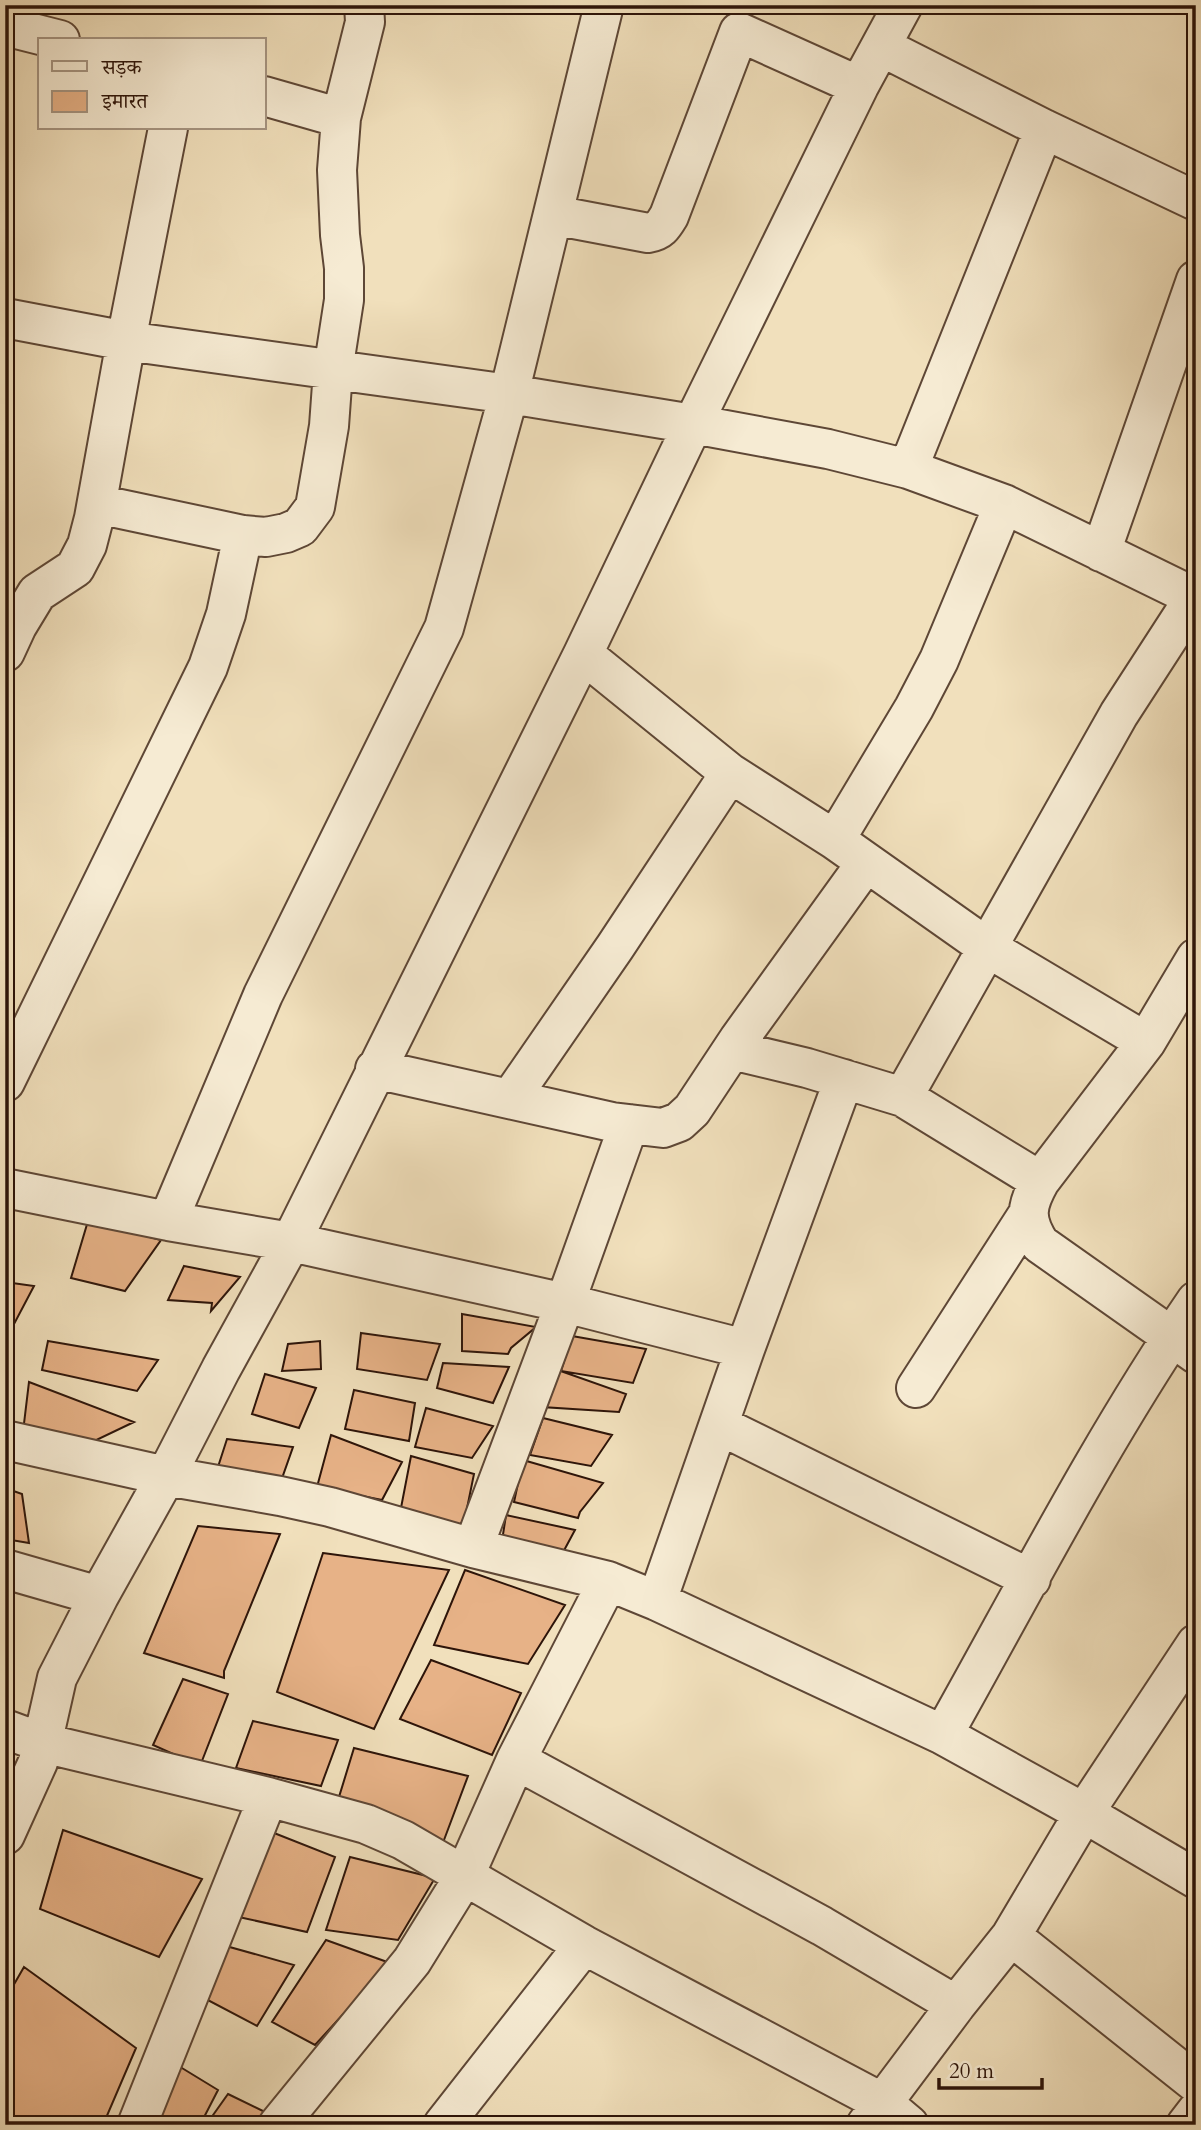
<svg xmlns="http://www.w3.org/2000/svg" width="1201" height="2130" viewBox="0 0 1201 2130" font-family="Cardo,'Noto Serif Devanagari',serif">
	<rect width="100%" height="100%" fill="#f1e0bc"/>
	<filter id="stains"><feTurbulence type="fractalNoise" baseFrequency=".00286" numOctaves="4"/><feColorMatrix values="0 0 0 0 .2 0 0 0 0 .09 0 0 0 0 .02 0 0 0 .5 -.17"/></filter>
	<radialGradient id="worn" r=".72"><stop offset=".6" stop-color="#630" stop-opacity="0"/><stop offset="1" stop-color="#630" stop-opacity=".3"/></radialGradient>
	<path fill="#e7b287" stroke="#2d1409" stroke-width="2" d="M88 1221 161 1240 125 1291 71 1278Z
		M184 1266 240 1277 211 1311 212 1303 168 1300Z
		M5 1282 34 1286 13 1326 5 1325Z
		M462 1314 536 1327 511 1348 508 1354 462 1351Z
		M361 1333 440 1344 427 1380 357 1369Z
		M572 1336 646 1349 633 1383 561 1371Z
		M48 1341 158 1360 137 1391 42 1370Z
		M320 1341 321 1369 282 1371 288 1344Z
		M443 1363 509 1367 493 1403 437 1388Z
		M555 1369 626 1394 619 1412 542 1407Z
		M265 1374 316 1388 299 1428 252 1414Z
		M29 1382 134 1422 86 1445 23 1432Z
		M354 1390 415 1403 409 1441 345 1429Z
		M426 1408 493 1426 472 1458 415 1447Z
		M543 1418 612 1435 591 1466 530 1455Z
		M331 1435 402 1462 382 1500 317 1487Z
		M227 1439 293 1447 281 1481 217 1470Z
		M411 1456 474 1474 463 1528 400 1513Z
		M523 1460 603 1483 580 1512 578 1518 514 1502Z
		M5 1488 22 1494 29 1543 5 1539Z
		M506 1515 575 1530 561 1556 502 1541Z
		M198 1526 280 1534 224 1671V1678L144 1653Z
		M323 1553 449 1570 374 1729 277 1692Z
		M465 1570 565 1605 528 1664 434 1645Z
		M431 1660 521 1693 492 1755 400 1719Z
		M183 1679 228 1694 200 1766 153 1745Z
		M253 1721 338 1740 321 1786 236 1768Z
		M354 1748 468 1776 441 1848 442 1840 339 1797Z
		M63 1830 202 1879 159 1957 40 1909Z
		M269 1831 335 1857 307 1932 234 1916Z
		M350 1857 435 1878 398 1940 326 1930Z
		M326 1940 390 1963 315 2045 272 2022Z
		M226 1946 294 1965 257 2026 202 1997Z
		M24 1967 136 2048 103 2125H5V2000Z
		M177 2065 218 2090 200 2125H176L154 2114Z
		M228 2094 265 2112 257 2125H206Z"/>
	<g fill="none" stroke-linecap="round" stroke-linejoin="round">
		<defs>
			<path id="street" d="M5 26 60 40
				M882 47 1044 129 1196 201
				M264 96 341 118
				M553 215 648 233C660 231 663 226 669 216L739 32 859 86
				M5 318 126 341 509 394 693 424 828 449 908 469 1004 504 1196 598
				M908 469 1044 129
				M97 504 243 535 266 537 286 533 300 527 315 507 329 426 333 371 344 300V268L340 235 337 170 341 118 365 22 364 5
				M1101 552 1196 280
				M5 652 17 626 37 593 75 568 87 545 94 518 126 341 168 128
				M583 654 730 773 835 840 988 948 1146 1042
				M835 840 914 708 939 660 1004 504
				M1196 958 1146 1042 1040 1181C1026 1206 1024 1219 1040 1244L1196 1354
				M732 1050 807 1068 903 1097 1040 1181
				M375 1069 612 1122 663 1128 679 1122 692 1110 739 1039 866 863
				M5 1082 208 667 226 614 243 535
				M903 1097 1119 714 1196 595
				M510 1099 615 947 730 773
				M5 1188 168 1221 291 1242 565 1303 745 1349
				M168 1221 263 995 444 628 509 394 604 5
				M916 1388 1028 1214
				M719 1425 1031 1579
				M5 1440 166 1476 280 1496 330 1507 473 1548 608 1581 657 1601 943 1735 1084 1813 1196 1879
				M473 1548 565 1303 629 1124
				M5 1569 99 1596
				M657 1601 745 1349 844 1079
				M5 1729 43 1743 268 1797 366 1824 403 1840 584 1945 883 2103 909 2125
				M943 1735C1025 1589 1101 1440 1196 1301
				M516 1760 822 1926 956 2005
				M5 1835 38 1762 57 1678 99 1596 166 1476 221 1369 291 1242 583 654 693 424 859 86 903 5
				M1011 1936 1196 2083
				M137 2125 268 1797
				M278 2125 412 1961 464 1877 516 1760 608 1581
				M443 2125 584 1945
				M866 2125 956 2005 1011 1936 1084 1813 1196 1644
				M1186 2125 1196 2112"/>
		</defs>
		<use href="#street" stroke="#5e4736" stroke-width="42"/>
		<use href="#street" stroke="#f6ebd3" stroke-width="38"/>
	</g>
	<rect width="1201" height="2130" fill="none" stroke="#f1e0bc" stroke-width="28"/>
	<rect x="7" y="7" width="1187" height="2116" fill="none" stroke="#2d1409" stroke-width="3.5"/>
	<rect x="14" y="14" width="1173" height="2102" fill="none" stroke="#2d1409" stroke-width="2"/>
	<rect x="38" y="38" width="228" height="91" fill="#f6ebd3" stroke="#a69582" stroke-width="2"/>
	<rect x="52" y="61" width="35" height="10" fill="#f6ebd3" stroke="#a69582" stroke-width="2"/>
	<text x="102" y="74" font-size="21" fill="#2d1409">सड़क</text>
	<rect x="52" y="91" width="35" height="21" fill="#e7b287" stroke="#a69582" stroke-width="2"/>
	<text x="102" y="108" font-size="21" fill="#2d1409">इमारत</text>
	<path d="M939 2078v10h103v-10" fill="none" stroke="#2d1409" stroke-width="3.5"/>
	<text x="949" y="2078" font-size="21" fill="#2d1409" stroke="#f6ebd3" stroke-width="5" paint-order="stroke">20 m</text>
	<rect width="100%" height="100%" filter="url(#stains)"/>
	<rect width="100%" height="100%" fill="url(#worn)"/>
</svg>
